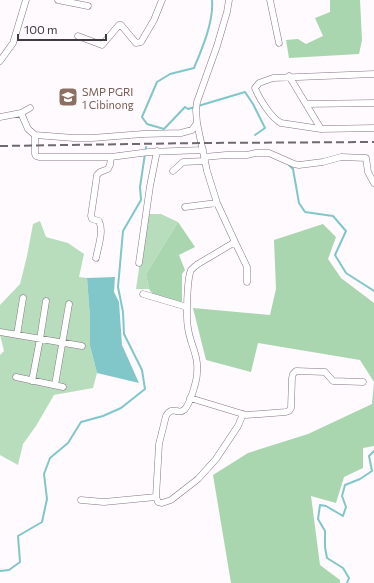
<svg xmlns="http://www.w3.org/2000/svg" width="374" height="583" viewBox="0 0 374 583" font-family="Commissioner,sans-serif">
	<rect width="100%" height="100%" fill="#fefafd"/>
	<path fill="#b8ddbd" d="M147 214H161L178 222 146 274 149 289H136Z
		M40 221 46 237 68 243 84 254 79 277 87 278 90 318V346L97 373 93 388 54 395 36 426 23 444 18 465 0 455V355L4 351 0 335V305L20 284 27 256 33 224Z"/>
	<path fill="#a9d5af" d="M330 0H360L362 40 359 54 289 58 286 40 298 39 306 44 323 36 315 18 330 12Z
		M178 222 195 247 179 255 185 270 182 274V304L154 296 149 289 146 274Z
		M323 224 336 237 328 259 341 278 374 303V446L363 448V468L344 477 336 503 311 496 320 565 340 580V583H231L213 475 248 453 308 434 372 404 374 382 360 360 258 343 251 372 206 360 193 308 270 315 276 289 274 240Z"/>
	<path fill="#81c6c8" d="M115 277 114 292 119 302 122 345 139 383 97 373 90 346V318L87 278Z"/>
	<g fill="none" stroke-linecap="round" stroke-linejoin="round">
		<path stroke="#81c6c8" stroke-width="2" d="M212 0C214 21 202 49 194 68L170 74 157 82 142 117 147 124 164 129 185 107 188 109 245 92 253 104 265 128 255 135
			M287 163 293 169 299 203 305 212 333 216 346 231 335 255 346 273 374 291
			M0 571 9 570 20 562 18 536 42 522 47 499 44 474 50 458 68 443 81 422 103 416 121 408 145 389 142 370 124 334 123 312 118 287 123 231 141 200 140 187 146 147
			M347 583 349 578 343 568 327 558 325 547V531L318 519 320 505 326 506 343 516 346 507 342 496 345 485 360 479 372 471 369 456 374 451"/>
		<defs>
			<path id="minor" d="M58 0 88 6
				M229 0 227 12 217 46 197 102 196 110 197 123 207 171 217 203 235 242 198 264C195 266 193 268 191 270 187 279 186 318 188 328 190 344 199 356 197 373 197 380 190 405 184 410 178 415 172 405 166 416L159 444 156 497 158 502 162 503 171 500 198 479 216 459 238 426 243 414
				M270 0 279 43
				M78 36 102 45 119 25H121L136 43 141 42 154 20 162 0
				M0 61 13 43 26 0
				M374 74 273 78 259 83 255 88C259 98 271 118 281 123L321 129 374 128
				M289 76 321 129
				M306 104 374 103
				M21 113 28 129 35 135 74 138H92L143 134 181 133 192 130 197 123
				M0 117 21 113 30 108
				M35 135V154L36 156 39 157H111L149 152 203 150
				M204 157 226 155H247L256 153H269L294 164 299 165 323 162 341 157 366 158 368 172 374 183
				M173 171 183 162 205 161
				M185 207 217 203
				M235 242 247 267V282
				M96 258C98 247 104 231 99 221L92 219 91 216 97 175 100 172 108 169 110 165 111 157
				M139 263 150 186 157 151
				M143 294 187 307
				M0 332 82 346
				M17 335 23 298
				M16 377 63 387
				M32 381 40 339 46 301
				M55 385 69 304
				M190 398 246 415 286 412 289 411 291 408 292 378 293 374 296 371 325 372 333 381 363 382
				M81 500 104 502 156 497"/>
		</defs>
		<use href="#minor" stroke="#867584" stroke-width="7"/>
		<use href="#minor" stroke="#fff" stroke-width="6"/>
		<path stroke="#6f686e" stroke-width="2" stroke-dasharray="8 4" stroke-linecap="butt" d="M0 146 201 143 374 142"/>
	</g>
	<defs>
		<symbol id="school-square" viewBox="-11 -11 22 22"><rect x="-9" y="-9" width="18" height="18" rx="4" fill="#8d6e63" stroke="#fefafd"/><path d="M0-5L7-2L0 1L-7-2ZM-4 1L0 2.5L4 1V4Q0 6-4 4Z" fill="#fff"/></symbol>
	</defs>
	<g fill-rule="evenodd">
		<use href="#school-square" x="57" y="86" width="22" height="22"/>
	</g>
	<g text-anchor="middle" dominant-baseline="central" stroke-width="3" stroke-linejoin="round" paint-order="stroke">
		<g font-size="11" fill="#785e54" stroke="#fefafd" text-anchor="start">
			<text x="82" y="91">SMP PGRI<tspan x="82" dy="13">1 Cibinong</tspan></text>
		</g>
	</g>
	<path d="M18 34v6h88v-6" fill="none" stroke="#413a41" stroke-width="2"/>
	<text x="24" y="34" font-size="12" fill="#413a41" stroke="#fefafd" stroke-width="3" paint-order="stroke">100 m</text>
</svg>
